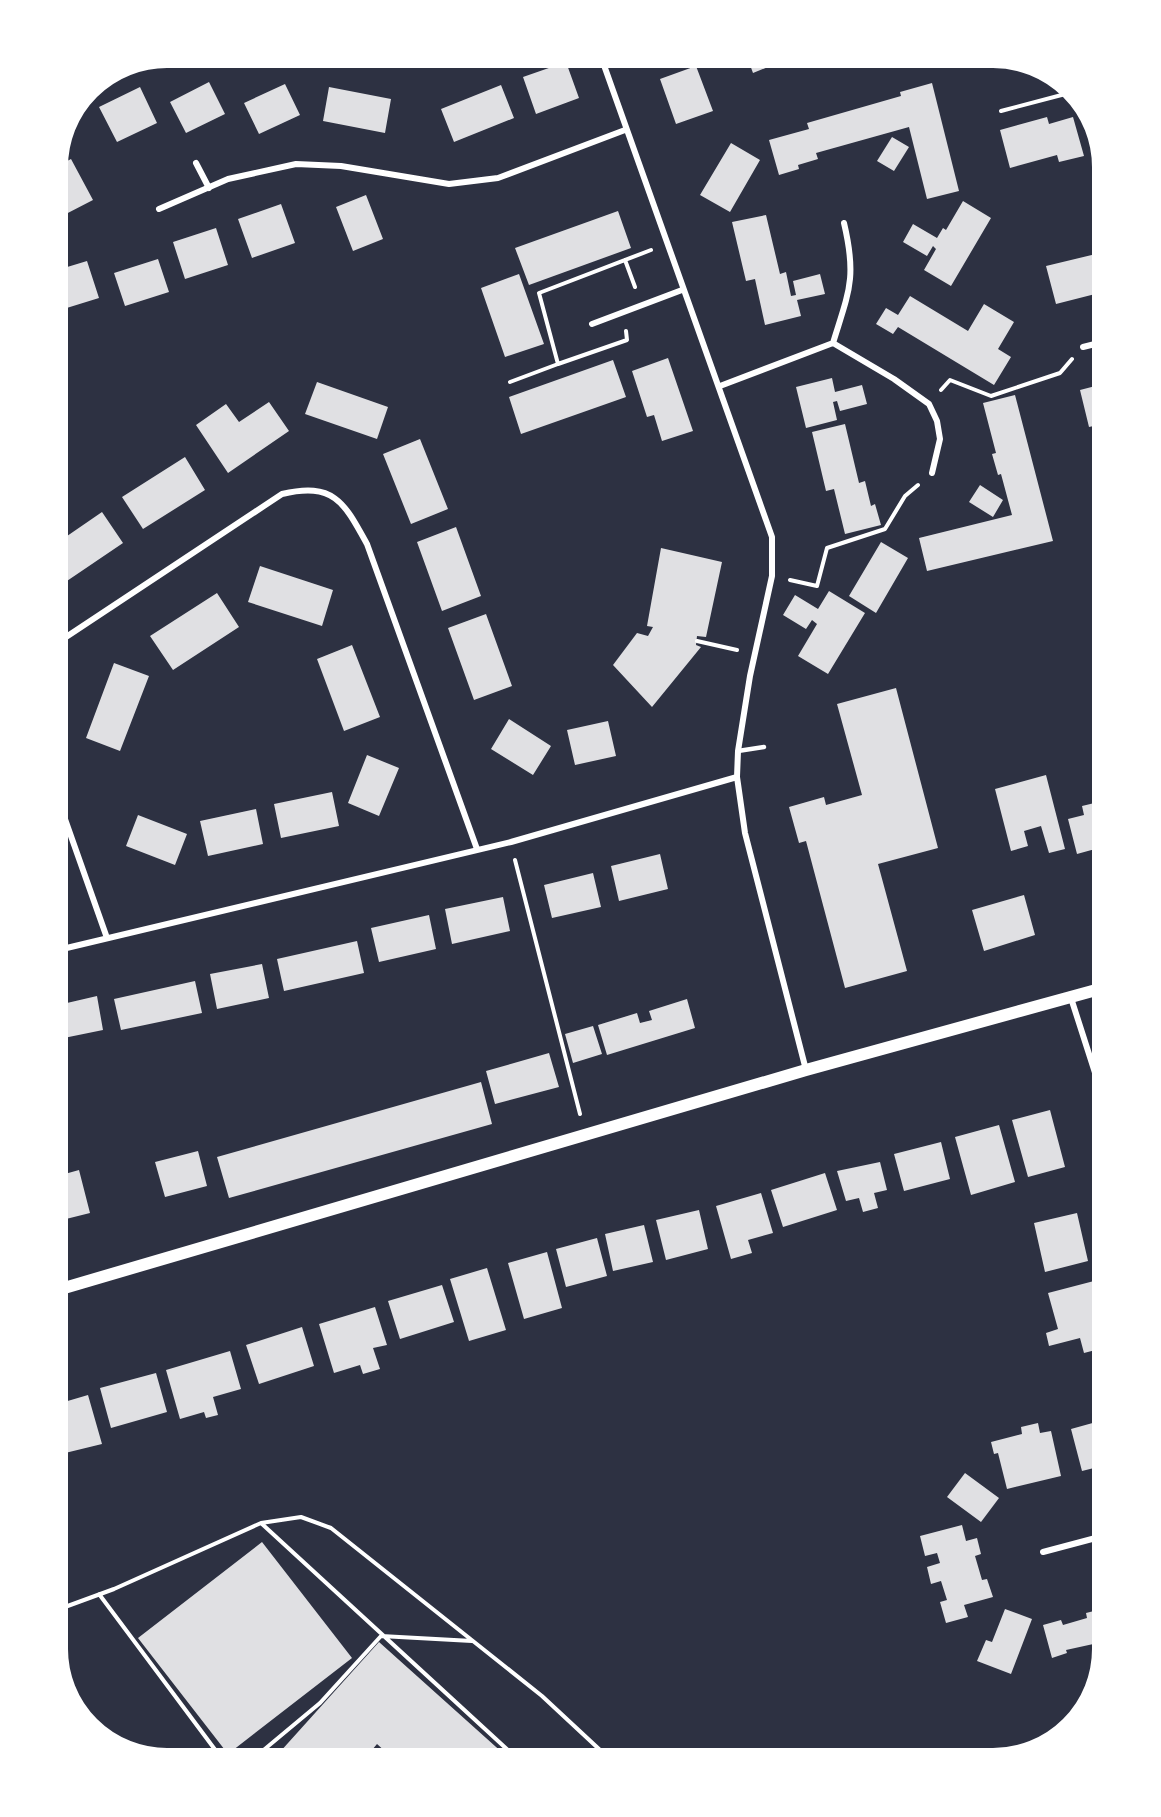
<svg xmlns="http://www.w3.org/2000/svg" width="1161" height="1817" viewBox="0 0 1161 1817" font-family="'Times New Roman',serif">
	<rect width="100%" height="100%" fill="#2d3142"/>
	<path fill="#e0e0e3" d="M746 54H775L765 58 768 67 753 73Z
		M566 62 579 98 536 114 523 77Z
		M696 66 713 111 676 124 660 79Z
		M209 82 225 114 186 133 170 102Z
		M932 83 959 191 927 199 909 127 816 153 818 159 798 165 799 169 779 175 769 140 809 129 807 123 901 96 900 92Z
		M285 84 300 115 259 134 244 103Z
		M501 85 514 118 454 142 441 109Z
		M140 87 157 123 117 142 99 107Z
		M329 87 391 99 385 133 323 121Z
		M1047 117 1049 124 1073 117 1084 156 1059 162 1057 155 1010 168 1000 130Z
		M892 137 909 147 894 171 877 161Z
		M731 143 760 160 730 212 700 195Z
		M71 159 93 200 62 216 54 201V168Z
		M366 195 383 239 353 251 336 207Z
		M963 201 991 218 951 286 924 270 936 249 933 246 927 256 903 242 913 224 937 238 943 228 946 230Z
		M281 204 295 243 252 258 238 219Z
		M618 211 631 248 529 285 515 248Z
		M766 215 780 274 786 272 791 296 796 295 793 281 820 274 825 294 797 300 801 316 765 325 755 279 746 281 732 222Z
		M216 228 228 265 185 279 173 242Z
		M1100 253 1107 291 1056 304 1046 266Z
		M158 259 169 292 125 306 114 273Z
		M87 261 99 298 57 311 54 271Z
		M519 274 544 344 505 357 481 288Z
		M910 296 968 331 984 304 1014 322 998 349 1011 357 994 385 898 327 893 334 876 324 886 308 898 315Z
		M668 358 693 431 662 441 654 415 647 417 632 371Z
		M613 360 626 397 521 434 509 397Z
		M832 378 835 392 862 385 867 404 840 411 837 401 833 402 837 420 806 428 796 387Z
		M317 382 388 407 377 439 305 414Z
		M1107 383V423L1089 427 1080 390Z
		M1015 395 1053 541 927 571 919 538 1012 515 1001 474 998 475 992 454 996 453 983 403Z
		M269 402 289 431 228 473 196 425 226 404 239 422Z
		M845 424 859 483 865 481 871 506 875 504 881 525 845 534 834 489 826 491 812 432Z
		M420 439 448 509 411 524 383 454Z
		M185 457 205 490 143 529 122 497Z
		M980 485 1003 500 993 517 969 502Z
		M102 512 123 543 61 585 54 574V545Z
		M456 527 481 596 442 611 417 542Z
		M881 542 908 558 876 613 849 596Z
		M661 548 722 562 706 637 697 636 696 645 701 647 652 707 613 665 637 633 648 636 653 627 647 626Z
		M260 566 333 590 322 626 248 602Z
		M829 591 865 613 828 674 798 656 817 624 812 620 806 629 783 615 795 595 818 609Z
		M217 593 239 627 173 670 150 636Z
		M486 614 512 686 474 700 448 628Z
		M352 645 380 717 344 731 317 659Z
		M114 663 149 676 120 751 86 738Z
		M896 688 938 848 878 864 907 971 845 988 806 841 799 843 789 807 824 797 826 805 862 795 837 704Z
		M509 719 551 746 533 775 491 749Z
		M608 721 616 756 575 765 567 730Z
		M367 755 399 768 379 816 348 803Z
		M1046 775 1065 849 1049 853 1041 826 1024 831 1028 846 1011 851 995 789Z
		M332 792 339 826 281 838 274 804Z
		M1107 800 1106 846 1077 854 1068 819 1084 815 1082 806Z
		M256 809 263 844 208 856 200 821Z
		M138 815 187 834 175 865 126 846Z
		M660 854 668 889 619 901 611 866Z
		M593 873 601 907 552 918 544 885Z
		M1024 895 1035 935 984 951 972 910Z
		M503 897 510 931 452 944 445 909Z
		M429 915 436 949 379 962 371 928Z
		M357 941 364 973 284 991 277 959Z
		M262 964 269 998 217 1009 210 974Z
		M195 981 202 1013 121 1030 114 999Z
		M97 996 103 1030 54 1040V1006Z
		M687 999 695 1028 607 1055 598 1025 637 1013 640 1023 652 1020 649 1011Z
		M593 1026 602 1054 573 1063 565 1034Z
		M549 1053 559 1087 495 1104 486 1071Z
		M481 1082 492 1124 229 1198 217 1157Z
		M1050 1110 1065 1167 1028 1177 1012 1120Z
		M999 1125 1015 1182 971 1195 955 1137Z
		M941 1142 950 1179 904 1191 894 1154Z
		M198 1151 207 1186 165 1197 155 1162Z
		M880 1162 887 1190 874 1193 878 1208 863 1212 859 1198 846 1201 837 1171Z
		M79 1170 90 1213 54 1222V1177Z
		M825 1173 837 1210 783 1227 771 1190Z
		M761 1193 773 1233 748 1240 752 1253 731 1259 716 1206Z
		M699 1210 708 1249 666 1260 656 1220Z
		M1077 1213 1088 1261 1045 1272 1034 1223Z
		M644 1225 653 1262 613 1271 605 1234Z
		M597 1238 607 1276 566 1287 556 1249Z
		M547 1252 562 1308 524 1319 508 1263Z
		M487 1268 506 1330 469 1341 450 1279Z
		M1094 1281 1107 1331V1347L1084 1353 1080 1338 1049 1346 1046 1333 1058 1329 1048 1293Z
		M442 1285 454 1322 400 1339 388 1301Z
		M375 1307 387 1345 373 1348 380 1369 363 1374 360 1365 334 1373 319 1324Z
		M302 1327 314 1366 259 1384 246 1345Z
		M230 1351 241 1389 213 1397 218 1415 206 1418 204 1412 180 1419 166 1370Z
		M156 1373 167 1412 111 1428 100 1388Z
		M88 1395 102 1444 61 1454 54 1443V1405Z
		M1107 1419V1457L1096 1460 1098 1467 1082 1471 1071 1429Z
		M1038 1423 1040 1433 1051 1431 1061 1476 1007 1489 998 1453 994 1454 991 1442 1022 1434 1021 1427Z
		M54 1467 64 1483 54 1489Z
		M965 1473 999 1498 981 1522 947 1497Z
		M962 1525 966 1541 977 1538 981 1554 975 1556 982 1580 987 1579 993 1597 964 1605 968 1617 946 1623 940 1602 947 1600 941 1581 931 1584 927 1567 940 1563 937 1553 925 1556 920 1536Z
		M262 1542 352 1658 228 1754 138 1638Z
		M1005 1609 1032 1619 1011 1674 977 1661 986 1640 992 1642Z
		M1102 1609 1107 1625V1641L1066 1650 1067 1653 1052 1658 1043 1625 1061 1620 1063 1625 1087 1618 1086 1613Z
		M379 1642 514 1763H398L377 1744 361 1763H270Z"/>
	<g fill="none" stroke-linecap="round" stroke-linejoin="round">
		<path stroke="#fff" stroke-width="4" d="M1001 111 1073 92
			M625 260 635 287
			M626 331 627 340 558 364 539 293 651 250
			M510 382 558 364
			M941 390 950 380 991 396 1060 373 1072 359
			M790 580 817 586 827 548 885 529 905 496 918 485
			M697 641 737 650
			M515 860 580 1114
			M261 1523 522 1763
			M99 1594 225 1763
			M54 1611 114 1589 261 1523 301 1517 331 1528 542 1696 614 1763
			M248 1763 320 1703 381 1636 472 1641"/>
		<path stroke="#fff" stroke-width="4.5" d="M738 751 764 747"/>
		<path stroke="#fff" stroke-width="6" d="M600 54 772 537V576L750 676 738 751 737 777 745 833 806 1070
			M196 163 209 188
			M159 209 228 179 296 164 341 166 449 184 498 178 625 130
			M592 324 682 290
			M833 343C849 291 857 278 844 223
			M1083 347 1107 341
			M720 386 833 343 894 379 929 404 937 421 940 439 932 473
			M54 645 282 494C334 482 344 502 367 544L477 849
			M54 788 107 938
			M54 951 511 842 737 777
			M1071 998 1107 1110
			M1043 1552 1107 1535"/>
		<path stroke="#fff" stroke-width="12" d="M54 1291 806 1070 1107 987"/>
	</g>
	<path d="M0 0H1161V1817H0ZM167 64H993A103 103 0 0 1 1096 167V1649A103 103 0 0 1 993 1752H167A103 103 0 0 1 64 1649V167A103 103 0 0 1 167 64Z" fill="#fff" fill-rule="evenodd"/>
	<path fill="none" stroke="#fff" stroke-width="8" d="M167 64H993A103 103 0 0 1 1096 167V1649A103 103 0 0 1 993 1752H167A103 103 0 0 1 64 1649V167A103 103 0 0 1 167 64Z"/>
</svg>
